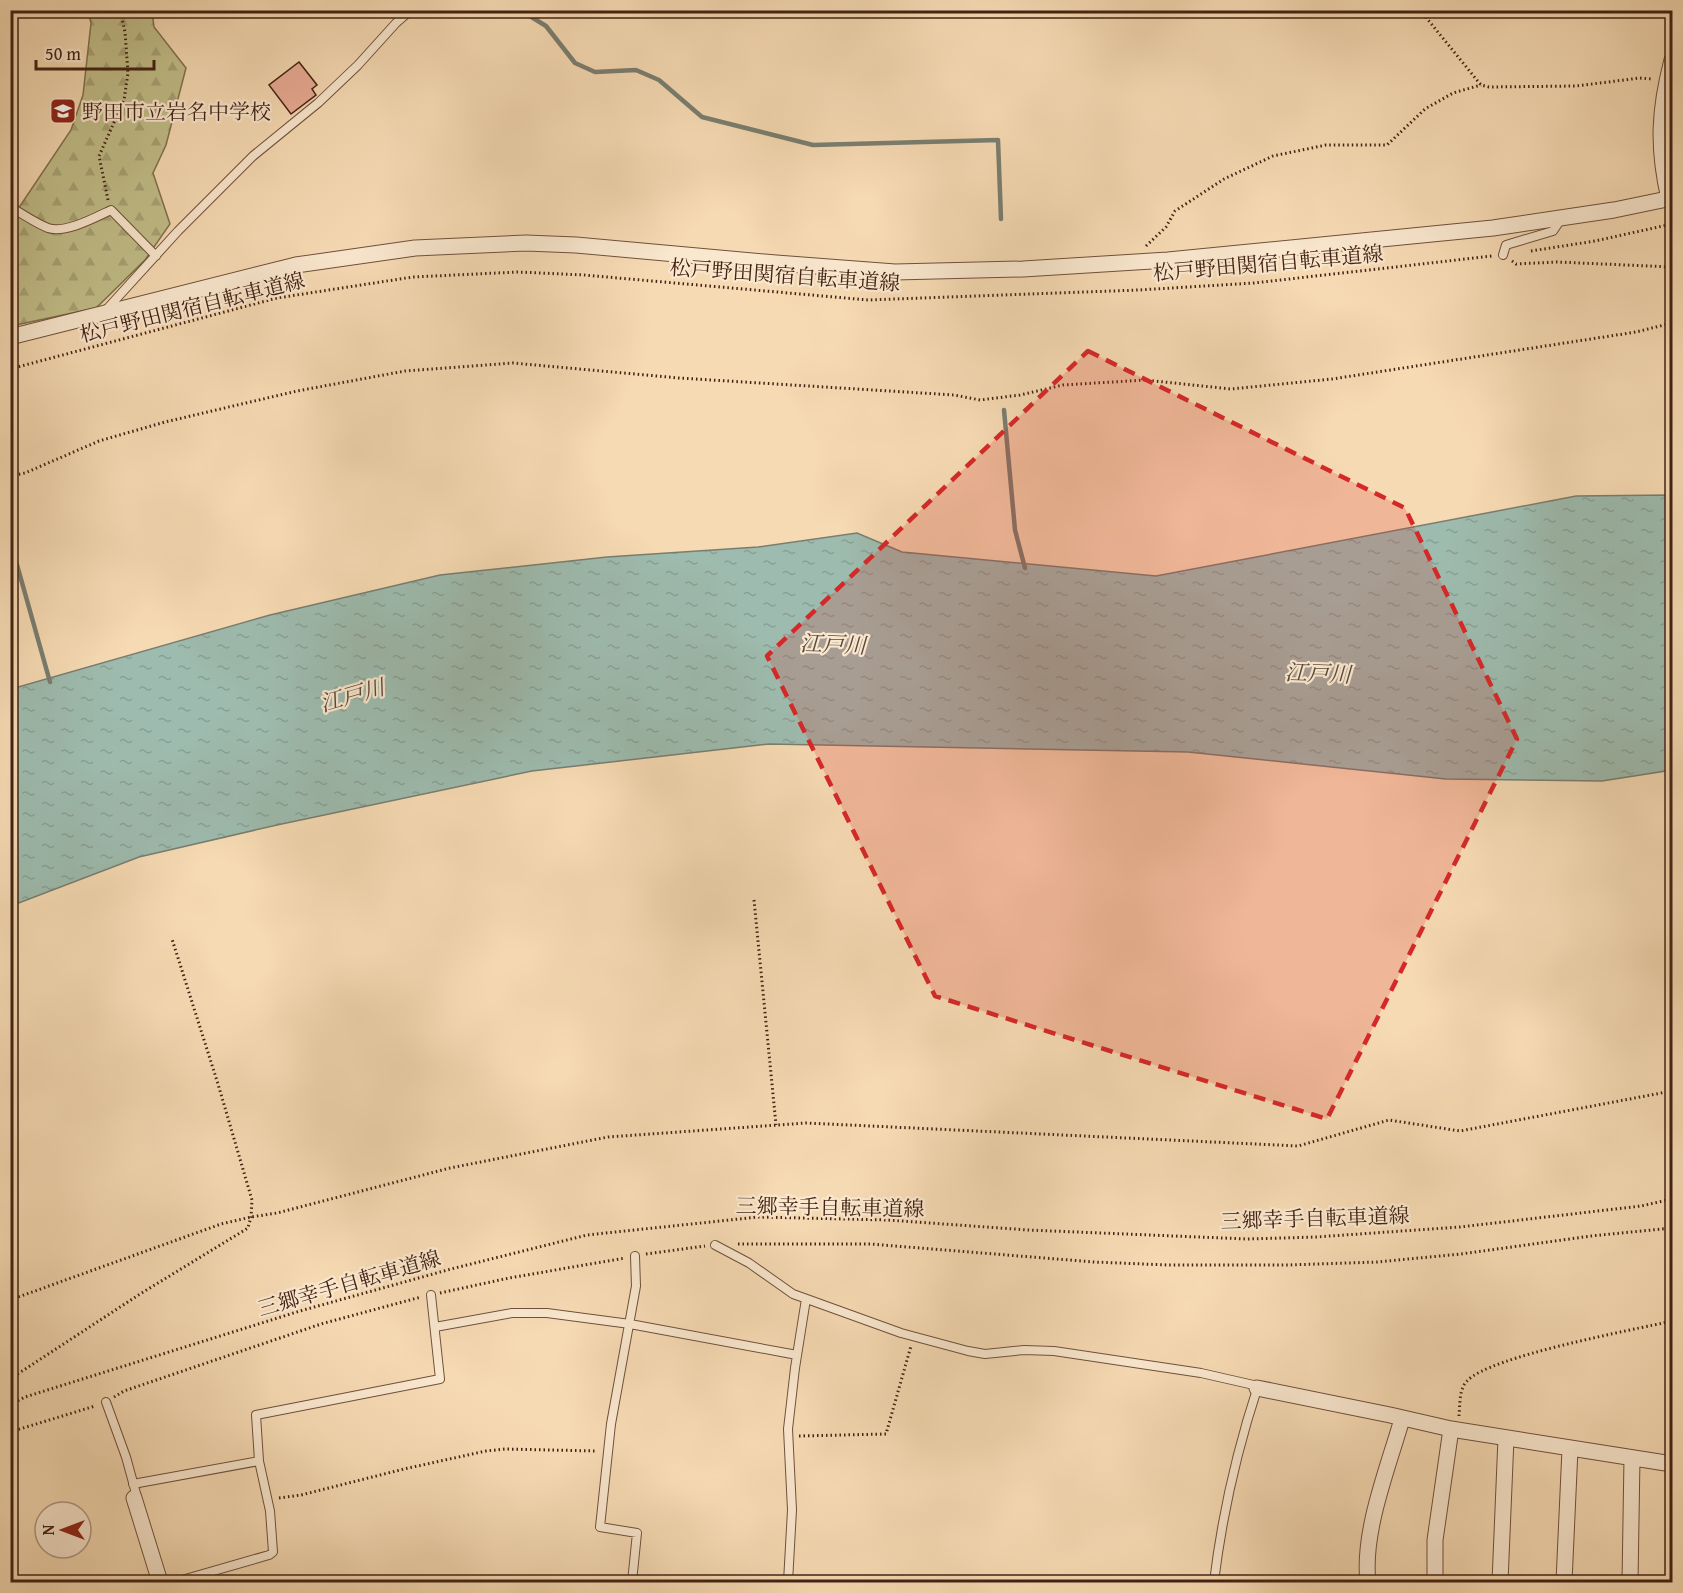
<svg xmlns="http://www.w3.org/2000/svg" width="1683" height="1593" viewBox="0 0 1683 1593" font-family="'Gentium Book Plus','Noto Serif JP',serif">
	<defs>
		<pattern id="forest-firs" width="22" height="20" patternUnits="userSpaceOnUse" patternTransform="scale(1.5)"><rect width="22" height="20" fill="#c1be89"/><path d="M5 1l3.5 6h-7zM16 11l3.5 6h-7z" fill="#a7a375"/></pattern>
		<pattern id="water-ripples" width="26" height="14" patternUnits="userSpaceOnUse" patternTransform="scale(1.5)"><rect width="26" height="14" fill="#9dbbae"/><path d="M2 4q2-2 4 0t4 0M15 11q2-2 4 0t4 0" fill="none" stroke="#88a095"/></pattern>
	</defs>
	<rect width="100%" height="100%" fill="#f6dab3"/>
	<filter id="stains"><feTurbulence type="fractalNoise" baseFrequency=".00333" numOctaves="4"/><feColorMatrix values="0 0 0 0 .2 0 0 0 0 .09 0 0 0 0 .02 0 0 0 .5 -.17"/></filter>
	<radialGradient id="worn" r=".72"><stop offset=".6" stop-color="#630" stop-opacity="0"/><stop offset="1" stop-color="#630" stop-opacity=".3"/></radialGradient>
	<path fill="url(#forest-firs)" stroke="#82704e" stroke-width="1.5" d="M88 11H152L154 27 186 68 166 145 153 173 170 224 145 260 96 308 11 326 10 221 71 130 83 95 91 23Z"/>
	<path fill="url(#water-ripples)" stroke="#797e70" stroke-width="1.5" d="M1672 495V770L1602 781 1446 779 1188 752 769 744 532 771 277 825 139 857 11 906V689L270 615 440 575 607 557 758 547 857 533 902 552 1156 576 1576 496Z"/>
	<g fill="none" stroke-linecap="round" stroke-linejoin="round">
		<path stroke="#797e70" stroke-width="4.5" d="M520 10 546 26 575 63 595 72 636 70 659 80 702 117 813 145 998 140 1001 219
			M1004 410 1015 530 1025 568
			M10 540 50 682"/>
	</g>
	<path fill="#eaac96" stroke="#432214" stroke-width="1.5" d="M299 62 317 85 312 89 316 95 291 114 269 85Z"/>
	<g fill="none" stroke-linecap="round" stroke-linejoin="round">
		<defs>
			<path id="lane" d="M10 207C23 214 35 223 48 228 65 234 96 217 111 210L156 256
				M1503 255 1506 245 1553 231 1561 219
				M107 309 178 231 253 156 318 103 358 65 396 23 411 10
				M715 1245 749 1263 793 1294 901 1333 968 1351 985 1354 1024 1350 1054 1351 1201 1373 1258 1386C1237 1450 1222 1516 1214 1582
				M435 1327 512 1313H547L630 1324 797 1355
				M106 1402 126 1457 137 1497 134 1498
				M133 1484 259 1461
				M175 1582 269 1555 273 1552 270 1511 259 1461 256 1415 440 1379 431 1295
				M632 1582 637 1533 600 1527 611 1424 636 1286 635 1256
				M788 1582 792 1510 788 1429 795 1368 806 1299"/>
			<path id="street" d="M1669 199C1657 147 1659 110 1672 60
				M10 337 296 265 415 248 526 243 576 245 776 263 895 272 1023 269 1168 260 1493 228 1614 210 1672 198
				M1257 1388 1390 1415 1451 1429 1672 1464
				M134 1498 160 1582
				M1368 1582C1362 1532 1388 1468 1402 1419
				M1435 1582V1540L1451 1429
				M1500 1582 1506 1438
				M1564 1582 1570 1449
				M1630 1582 1632 1458"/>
		</defs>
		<use href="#lane" stroke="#70503c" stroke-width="10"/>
		<use href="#street" stroke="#70503c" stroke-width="17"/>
		<path stroke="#432214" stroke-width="3" stroke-dasharray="1.5 3" stroke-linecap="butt" d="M380 10 388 17
			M1420 10 1481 85 1489 87 1576 86 1640 78 1652 79
			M108 200 99 156 124 100 128 73 125 32 120 10
			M1146 246 1166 227 1175 211 1224 179 1273 156 1326 145H1387L1425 109 1453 93 1481 85
			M1531 251 1595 241 1672 224
			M1512 261 1516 264 1557 262 1672 267
			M10 369 277 298 413 277 518 272 584 275 868 300 1139 290 1254 283 1492 256
			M10 476 25 473 99 441 165 422 297 391 405 371 513 363 679 378 954 395 980 400 1020 395 1063 385 1145 380 1231 389 1332 379 1636 332 1672 323
			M754 900 776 1125
			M738 1244H870L1094 1262 1168 1265H1288L1377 1262 1461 1254 1591 1236 1672 1228
			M646 1254 705 1246
			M440 1293 509 1278 625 1258
			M10 1300 221 1224 251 1217 277 1213 450 1168 608 1137 806 1123 1298 1146 1389 1120 1460 1131 1672 1091
			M10 1379 140 1294 248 1228 251 1217 252 1200 218 1084 172 939
			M114 1397 124 1391 321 1324 421 1297
			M10 1405 25 1397 300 1311 451 1269 587 1235 758 1217 888 1220 1028 1230 1247 1239 1316 1237 1460 1227 1641 1206 1672 1199
			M1459 1416C1460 1405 1459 1389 1467 1381 1490 1356 1633 1330 1672 1321
			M10 1432 95 1406
			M799 1436 886 1434 911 1346
			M279 1498 301 1495 404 1469 486 1451 505 1449 596 1451"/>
		<use href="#lane" stroke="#f9e7ce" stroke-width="8"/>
		<use href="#street" stroke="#f9e7ce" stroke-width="15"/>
	</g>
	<path fill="#d62828" fill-opacity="0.2" stroke="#d62828" stroke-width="4.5" stroke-dasharray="12 8" stroke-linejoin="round" d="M1088 351 1405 508 1517 739 1327 1119 935 996 767 656Z"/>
	<defs>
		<symbol id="school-square" viewBox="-11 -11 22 22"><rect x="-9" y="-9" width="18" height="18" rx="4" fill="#8f2418" stroke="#f9e7ce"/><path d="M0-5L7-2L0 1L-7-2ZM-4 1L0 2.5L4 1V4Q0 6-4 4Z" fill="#fff"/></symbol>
	</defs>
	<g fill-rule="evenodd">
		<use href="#school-square" x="48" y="96" width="30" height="30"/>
	</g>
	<g text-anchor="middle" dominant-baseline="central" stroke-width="4.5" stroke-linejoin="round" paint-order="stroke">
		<g font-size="21" fill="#432214" stroke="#f9e7ce" text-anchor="start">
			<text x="82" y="111">野田市立岩名中学校</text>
		</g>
		<g font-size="21" fill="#432214" stroke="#f9e7ce">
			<text transform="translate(1268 263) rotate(-5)">松戸野田関宿自転車道線</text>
			<text transform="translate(785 275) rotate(4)">松戸野田関宿自転車道線</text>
			<text transform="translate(192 307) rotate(-14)">松戸野田関宿自転車道線</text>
			<text transform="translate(830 1207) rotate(1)">三郷幸手自転車道線</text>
			<text transform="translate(1315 1218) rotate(-2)">三郷幸手自転車道線</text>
			<text transform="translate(349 1283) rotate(-16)">三郷幸手自転車道線</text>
		</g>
		<g font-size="22" font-style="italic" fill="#5a483a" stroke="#f9e7ce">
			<text transform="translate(833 644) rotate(2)">江戸川</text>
			<text transform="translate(1318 673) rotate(2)">江戸川</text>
			<text transform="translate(352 695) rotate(-16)">江戸川</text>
		</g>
	</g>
	<rect width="1683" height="1593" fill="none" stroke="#f6dab3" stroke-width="36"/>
	<rect x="12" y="12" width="1659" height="1569" fill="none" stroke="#432214" stroke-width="3"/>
	<rect x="18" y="18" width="1647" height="1557" fill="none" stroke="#432214" stroke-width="1.5"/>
	<g transform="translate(63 1530) rotate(270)"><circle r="28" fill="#f9e7ce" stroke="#b09884" stroke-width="1.5"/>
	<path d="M0-4.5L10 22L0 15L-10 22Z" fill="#8f2418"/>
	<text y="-9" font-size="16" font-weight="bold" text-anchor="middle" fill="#432214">N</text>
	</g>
	<path d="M36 60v9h118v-9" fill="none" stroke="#432214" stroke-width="3"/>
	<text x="45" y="60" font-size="18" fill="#432214" stroke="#f9e7ce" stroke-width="4.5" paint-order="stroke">50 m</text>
	<rect width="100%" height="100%" filter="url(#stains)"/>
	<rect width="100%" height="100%" fill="url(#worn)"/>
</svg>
